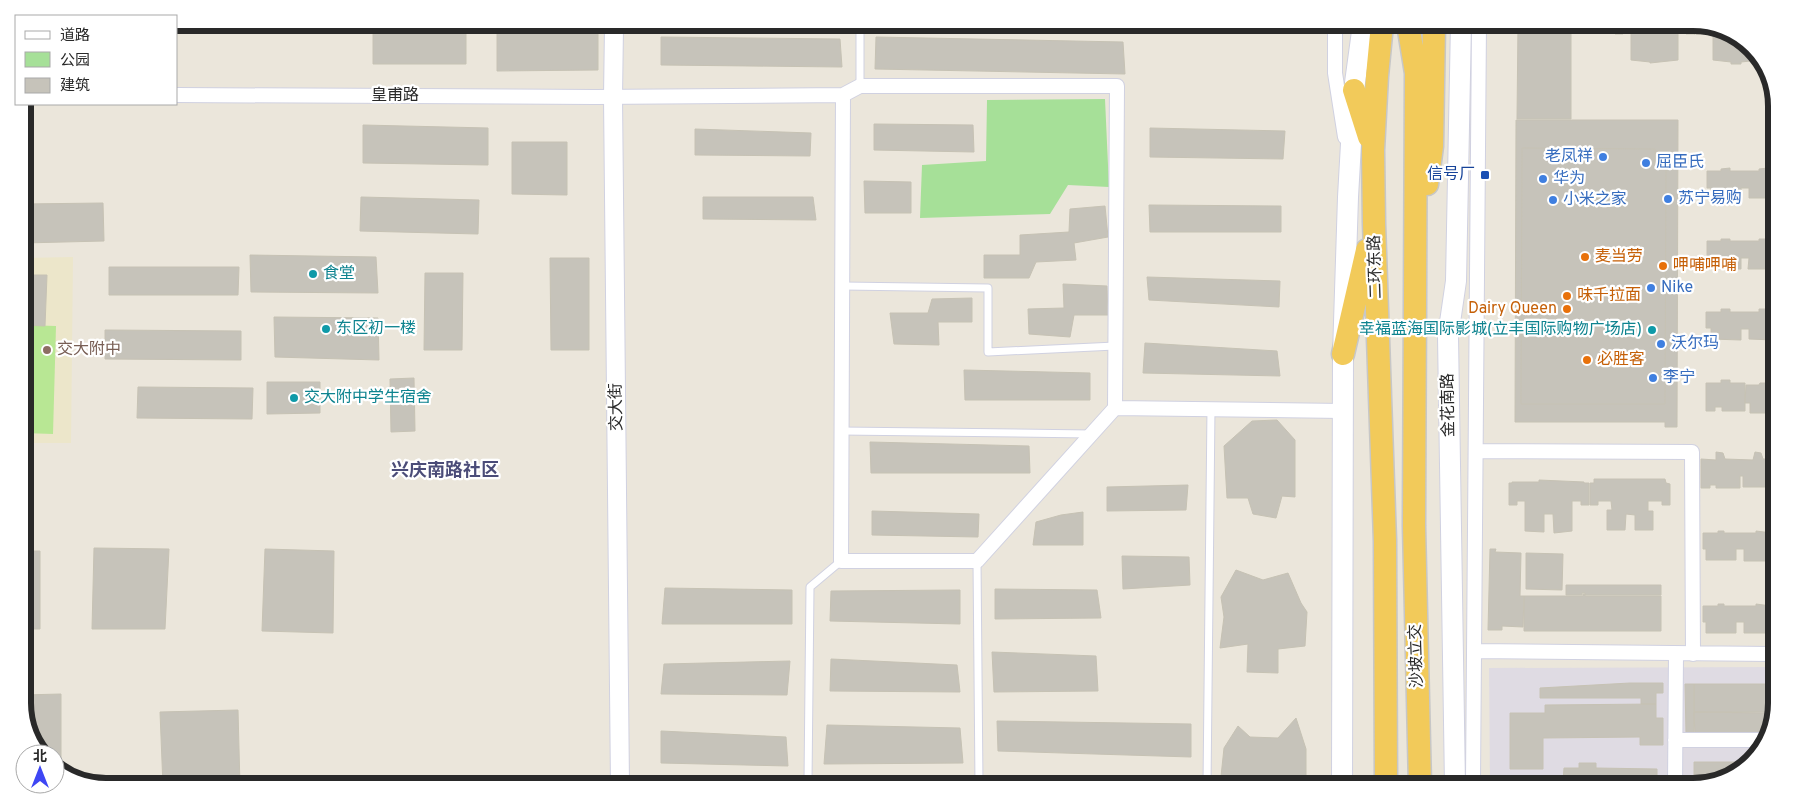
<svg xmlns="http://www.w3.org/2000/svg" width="1799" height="809" viewBox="0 0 1799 809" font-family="Overpass,'Noto Sans SC',sans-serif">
	<rect width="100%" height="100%" fill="#ebe6db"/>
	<path fill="#dfdbe3" d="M1771 667 1770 735 1740 772 1693 786H1490L1489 668Z"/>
	<path fill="#ece6ca" d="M73 257 71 443H23V258Z"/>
	<path fill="#a6e098" d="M1105 99 1109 187 1068 185 1050 214 920 218 922 165 986 161 987 100Z"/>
	<path fill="#b8e794" d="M23 325 56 326 53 434 23 433Z"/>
	<path fill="#c6c3ba" stroke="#c6c2b4" d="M1518 23H1571V119H1517Z
		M1615 23 1693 22 1695 23V34H1686V30H1678V60L1650 63V62L1631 60V30H1623V34H1615Z
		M1696 23 1725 29 1759 57 1760 60 1741 62V64H1731V62L1713 60V31H1704V34H1696Z
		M466 27V64H373V28Z
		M598 31V70L497 71V32Z
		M661 37 840 39 842 67 661 65Z
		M876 37 1123 42 1125 74 875 69Z
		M1516 120H1678L1677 427H1665V422H1515Z
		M874 124 973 125 974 152 874 150Z
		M363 125 488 128V165L363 163Z
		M1150 128 1285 131 1283 159 1150 157Z
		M695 129 811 133 810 156 695 155Z
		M512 142H567V195L512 194Z
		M1522 148 1655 149V163H1666L1665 404H1521Z
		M1730 168V171H1759V169L1768 168V171H1776L1775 198H1749V188H1741V198H1711V188H1707V171H1721V169Z
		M864 181 911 182V213H865Z
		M361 197 479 200 478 234 360 231Z
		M703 197H813L816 220 703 219Z
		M103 203 104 241 23 243V204Z
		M1149 205 1281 206V232H1150Z
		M1105 206 1108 237 1074 243 1076 260 1036 262 1029 278H984V255H1020V235L1069 232 1070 209Z
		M1721 239H1730V241H1759V239H1768V241H1775V269H1748L1749 258H1741V269H1711V258H1707V241H1721Z
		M250 255 376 257 378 293 251 292Z
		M550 258H589V350H551Z
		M109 267H239L238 295H109Z
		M425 273H463L462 350H424Z
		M23 275H47L45 326 23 325Z
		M1147 277 1280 281 1279 307 1149 300Z
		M1063 284 1107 286 1108 315H1074L1070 337 1029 334 1028 309 1064 308Z
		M972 298V322H938L939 345 894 344 890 313H928L932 299Z
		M1721 309H1730V312H1759V309H1768V312H1774V340L1749 339V329H1741V340L1711 339V328H1706V312H1721Z
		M274 317 378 318 379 360 275 357Z
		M105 330 241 331V360L105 359Z
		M1145 343 1277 351 1280 376 1143 373Z
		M964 370 1090 373V400H965Z
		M414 378 415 431 391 432 390 379Z
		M1721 380H1730V383H1745V411H1722V407H1715V411H1706V383H1721Z
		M267 382H320V413L267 414Z
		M1760 383H1770V385H1774L1773 413H1750V403H1745L1746 385H1759Z
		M138 387 253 388 252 419 137 418Z
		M1277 420 1295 440V497L1282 496 1276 518 1253 514 1248 498H1227L1224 446 1252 421Z
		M870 442 1029 446 1030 473H871Z
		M1716 452 1723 453 1725 459 1753 460 1755 452 1761 453 1763 459H1773V487H1743V476H1740V488H1716V485H1710V488H1701V459L1716 460Z
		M1594 479H1665L1666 483 1670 484V505H1662V501H1648V511H1653V530H1635V515L1626 514 1625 530H1607V510H1612L1611 501H1598V505H1590V483H1594Z
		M1539 480 1584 482V483H1589V505H1581V501H1572V531L1554 533 1553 514H1544V532L1525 531V501H1517V505H1509V483H1512V482H1539Z
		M1188 485 1186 510 1107 511V487Z
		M872 511 979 514 978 537 872 535Z
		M1083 512V545H1033L1036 522 1061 515Z
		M1718 531H1724V533H1756V531L1772 533V561H1744V549H1736V560H1706V549H1703V533H1718Z
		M94 548 169 549 165 629H92Z
		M265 549 334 551 333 633 262 631Z
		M1490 549H1496L1495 552 1521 553 1520 596H1524L1523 627 1502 626V630H1488Z
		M23 551H40V629H23Z
		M1526 553 1563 554 1562 590 1526 589Z
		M1122 556 1189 557 1190 585 1123 589Z
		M1236 570 1263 580 1288 573 1301 603 1307 612 1305 646 1278 649V673L1247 672 1248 644 1220 648 1224 617 1221 597Z
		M1566 585H1661V595H1585V593H1582V595H1566Z
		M665 588 792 590V624H662Z
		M995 589 1097 590 1101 618 995 619Z
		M960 590V624L830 621 831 591Z
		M1583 594H1585V596H1661V631H1524V596H1583Z
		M1718 604H1724V606H1756V604L1771 606V633H1744V622H1736V633H1706V622H1703V606H1718Z
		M992 652 1096 656 1098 691 994 692Z
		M831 659 957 665 960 692 830 691Z
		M790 661 787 695 661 694 664 664Z
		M1630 683H1663V693H1656V704H1641V698H1540V688Z
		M1685 684H1694V734H1686Z
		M1694 684H1771L1770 712H1694Z
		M61 694V767H57L55 765V754H42L37 750 23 709V695Z
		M1656 704V718H1663V745H1640V737L1543 738V769H1510V713H1545V705Z
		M238 710 240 786H163L160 712Z
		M1694 712 1770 713V735L1695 736Z
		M1296 718 1306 749V786H1220L1224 748 1238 726 1250 737 1278 738Z
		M997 721 1191 724V757L998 751Z
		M827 725 960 728 963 763 824 764Z
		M661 731 786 737 788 766 661 763Z
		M1694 762H1748L1740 772 1694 786Z
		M1579 763H1596V768L1657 769V783L1563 782 1564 768H1579Z"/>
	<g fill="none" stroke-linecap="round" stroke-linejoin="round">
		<defs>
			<path id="service" d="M860 86V26
				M843 286 988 288V352L1115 346
				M841 431 1091 434
				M841 561 810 587 808 782 1165 786
				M977 561 979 784
				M1207 786 1211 408"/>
			<path id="minor" d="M1335 24V73L1345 137
				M176 95 595 97 843 95 860 86H1117L1115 408 1343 411
				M843 95 841 561H977L1115 408
				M1476 451 1692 452 1693 654
				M1474 651 1771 654
				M1675 740H1766
				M1469 786 1473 780 1479 23
				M1675 786 1676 654"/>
			<path id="tertiary" d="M614 27 613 97 620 786"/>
			<path id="secondary" d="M1342 786 1343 354 1348 197 1354 90 1363 24
				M1455 786 1448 336 1456 281 1461 23"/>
			<path id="trunk" d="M1382 24 1377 76 1373 150 1374 223 1385 541 1386 786
				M1408 24 1416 73 1414 526 1420 786
				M1354 90 1369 137
				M1427 184 1432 146 1434 24
				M1343 354 1367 250"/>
		</defs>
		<use href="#service" stroke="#d0d1e1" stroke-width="9"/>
		<use href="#minor" stroke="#d0d1e1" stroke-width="16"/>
		<use href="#tertiary" stroke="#d0d1e1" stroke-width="20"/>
		<use href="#secondary" stroke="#d0d1e1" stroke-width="22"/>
		<use href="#trunk" stroke="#c7c7c7" stroke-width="25"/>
		<use href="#service" stroke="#fff" stroke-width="7"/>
		<use href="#minor" stroke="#fff" stroke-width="14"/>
		<use href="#tertiary" stroke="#fff" stroke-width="18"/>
		<use href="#secondary" stroke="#fff" stroke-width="20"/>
		<use href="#trunk" stroke="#f2ca5a" stroke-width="22"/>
	</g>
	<g fill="#3f7fe0" stroke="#fff" stroke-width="2">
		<circle cx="1603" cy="157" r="5"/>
		<circle cx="1646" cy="163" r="5"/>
		<circle cx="1543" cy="179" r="5"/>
		<circle cx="1668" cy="199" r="5"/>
		<circle cx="1553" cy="200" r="5"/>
		<circle cx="1651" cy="288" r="5"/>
		<circle cx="1661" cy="344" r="5"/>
		<circle cx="1653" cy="378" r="5"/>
	</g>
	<rect fill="#1a4fb4" stroke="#fff" stroke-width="2" x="1480" y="170" width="10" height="10" rx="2.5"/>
	<g fill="#e8710a" stroke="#fff" stroke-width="2">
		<circle cx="1585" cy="257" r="5"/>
		<circle cx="1663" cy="266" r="5"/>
		<circle cx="1567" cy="296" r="5"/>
		<circle cx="1567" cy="309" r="5"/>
		<circle cx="1587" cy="360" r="5"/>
	</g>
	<g fill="#0f9aa8" stroke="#fff" stroke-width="2">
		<circle cx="313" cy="274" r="5"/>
		<circle cx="326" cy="329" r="5"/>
		<circle cx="1652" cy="330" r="5"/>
		<circle cx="294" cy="398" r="5"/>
	</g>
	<circle fill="#8d6e63" stroke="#fff" stroke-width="2" cx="47" cy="350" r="5"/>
	<g text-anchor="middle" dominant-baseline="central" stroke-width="4.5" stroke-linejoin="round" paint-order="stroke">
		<g font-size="16" fill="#292929" stroke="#fff">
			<text x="395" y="96">皇甫路</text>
			<text transform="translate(1376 267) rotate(-92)">二环东路</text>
			<text transform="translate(1449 405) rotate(-91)">金花南路</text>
			<text transform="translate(617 407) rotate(-91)">交大街</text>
			<text transform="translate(1417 656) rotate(-92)">沙坡立交</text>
		</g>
		<g font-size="16" fill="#366cbe" stroke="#fff" text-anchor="start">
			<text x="1593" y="157" text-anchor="end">老凤祥</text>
			<text x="1656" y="163">屈臣氏</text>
			<text x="1553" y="179">华为</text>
			<text x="1678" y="199">苏宁易购</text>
			<text x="1563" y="200">小米之家</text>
			<text x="1661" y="288">Nike</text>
			<text x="1671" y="344">沃尔玛</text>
			<text x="1663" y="378">李宁</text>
		</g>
		<g font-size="16" fill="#164399" stroke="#fff" text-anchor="end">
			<text x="1475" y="175">信号厂</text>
		</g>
		<g font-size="16" fill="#c56008" stroke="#fff" text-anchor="start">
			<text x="1595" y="257">麦当劳</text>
			<text x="1673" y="266">呷哺呷哺</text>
			<text x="1577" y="296">味千拉面</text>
			<text x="1557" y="309" text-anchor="end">Dairy Queen</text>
			<text x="1597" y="360">必胜客</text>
		</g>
		<g font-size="16" fill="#0d838f" stroke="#fff" text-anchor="start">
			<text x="323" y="274">食堂</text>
			<text x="336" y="329">东区初一楼</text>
			<text x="1642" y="330" text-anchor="end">幸福蓝海国际影城(立丰国际购物广场店)</text>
			<text x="304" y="398">交大附中学生宿舍</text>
		</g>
		<g font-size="16" fill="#785e54" stroke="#fff" text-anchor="start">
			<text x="57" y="350">交大附中</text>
		</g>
		<g font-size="18" font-weight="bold" fill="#4b4c78" stroke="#fff">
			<text x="445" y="471">兴庆南路社区</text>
		</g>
	</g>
	<path d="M0 0H1799V809H0ZM106 31H1693A75 75 0 0 1 1768 106V703A75 75 0 0 1 1693 778H106A75 75 0 0 1 31 703V106A75 75 0 0 1 106 31Z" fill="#fff" fill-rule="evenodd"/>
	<path fill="none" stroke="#292929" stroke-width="6" d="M106 31H1693A75 75 0 0 1 1768 106V703A75 75 0 0 1 1693 778H106A75 75 0 0 1 31 703V106A75 75 0 0 1 106 31Z"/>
	<rect x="15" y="15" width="162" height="90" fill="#ffffff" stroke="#a9a9a9"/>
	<rect x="25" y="31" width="25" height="8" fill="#ffffff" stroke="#a9a9a9"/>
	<text x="60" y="40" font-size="15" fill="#292929">道路</text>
	<rect x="25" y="52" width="25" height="15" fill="#a6e098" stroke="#a9a9a9"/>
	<text x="60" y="65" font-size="15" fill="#292929">公园</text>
	<rect x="25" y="78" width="25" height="15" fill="#c6c3ba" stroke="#a9a9a9"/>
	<text x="60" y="90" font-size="15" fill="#292929">建筑</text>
	<g transform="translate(40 769)"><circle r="24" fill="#ffffff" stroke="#a9a9a9"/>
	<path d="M0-4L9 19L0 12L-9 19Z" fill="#3e46f4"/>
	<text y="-8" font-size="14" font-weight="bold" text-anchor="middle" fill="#292929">北</text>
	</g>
</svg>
